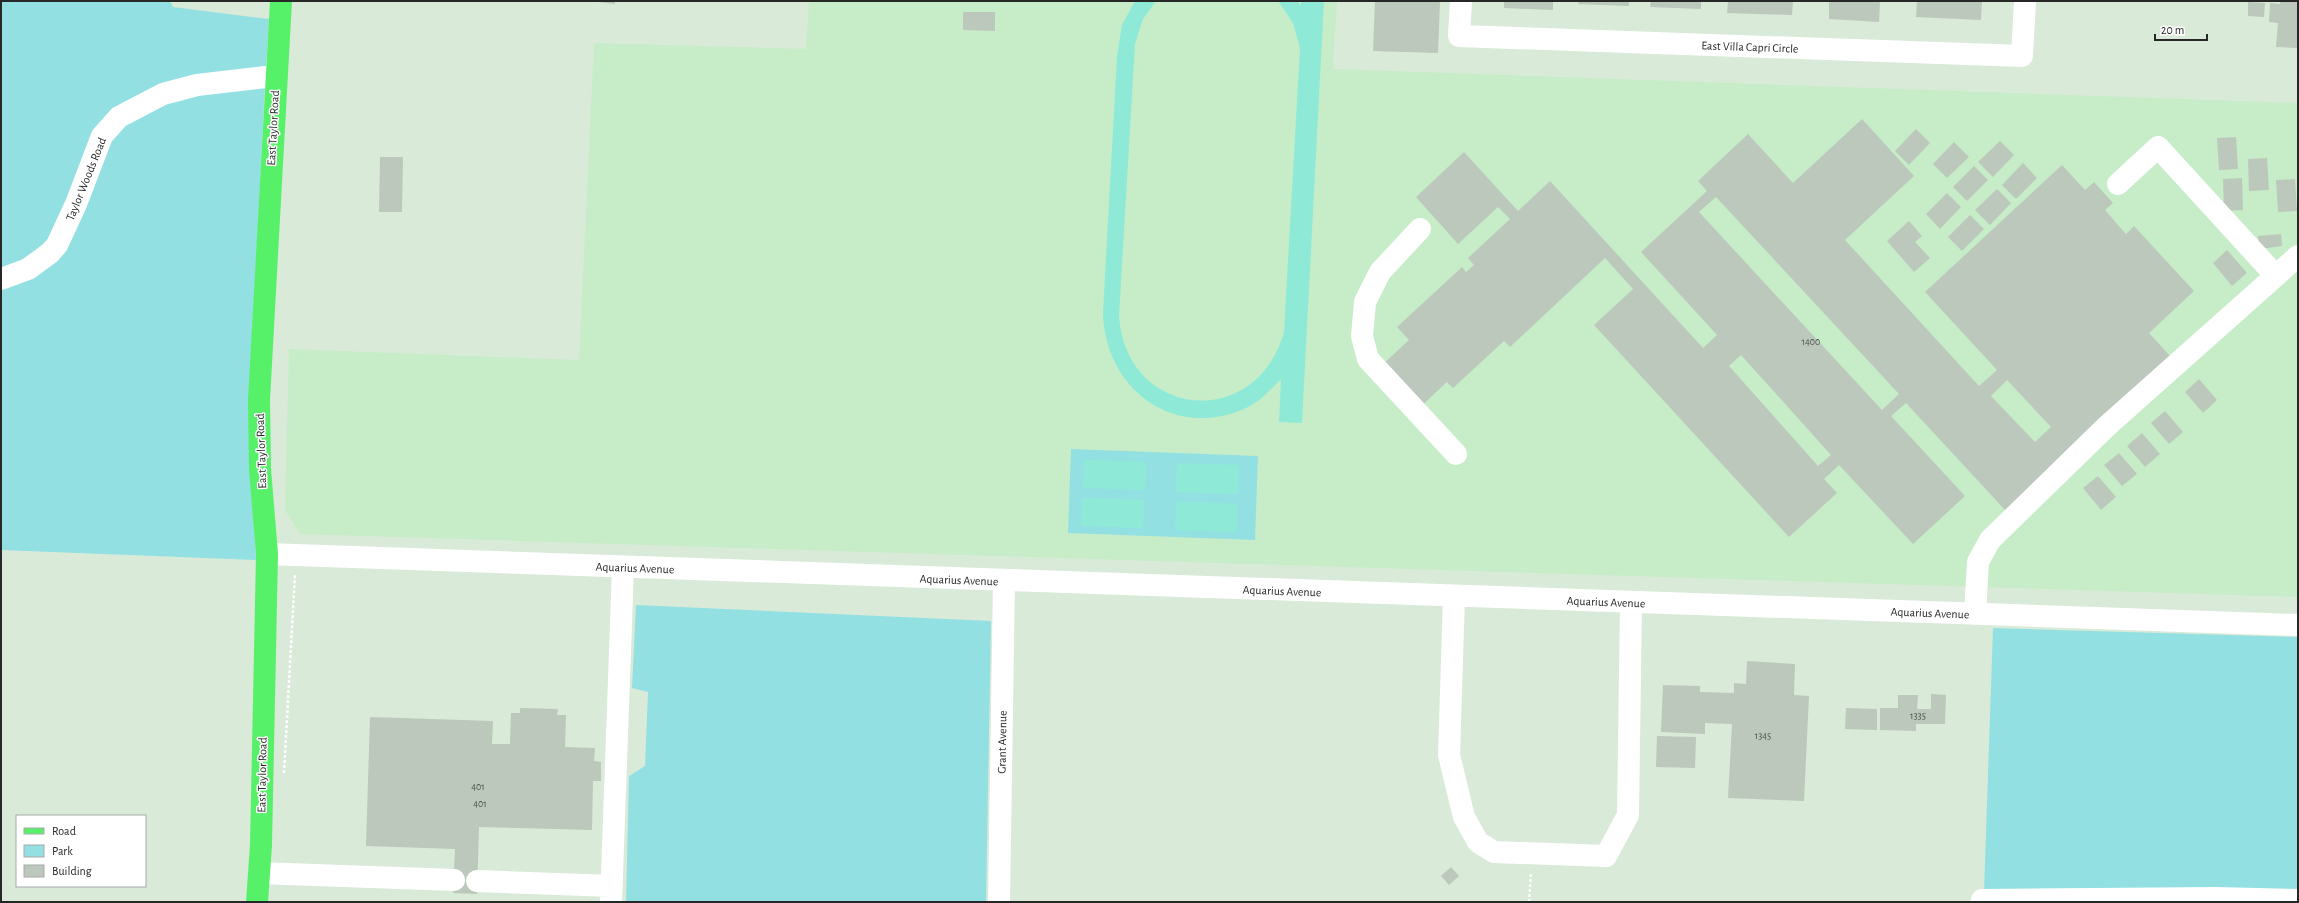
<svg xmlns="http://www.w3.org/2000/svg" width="2299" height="903" viewBox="0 0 2299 903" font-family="'Alegreya Sans',sans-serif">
	<rect width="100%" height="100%" fill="#d9ead8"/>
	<path fill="#c6edc8" d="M809 1H1337L1333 69 2298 103V597L300 534 285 510 289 349 579 360 594 43 806 49Z"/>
	<path fill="#93e0e2" d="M1 1H170L173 7 269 19 266 68 196 76 92 133 67 202 48 240 23 261 1 269Z
		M265 86 249 400 256 560 1 550V289L65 251 86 208 111 141 126 124 167 102 199 94Z
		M1071 449 1258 456 1255 540 1068 533Z
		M636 605 991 621 986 902H626L629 776 645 766 648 692 632 688Z
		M1993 628 2298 637V892L1984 891Z"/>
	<path fill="#8eead6" d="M1135 1H1156L1143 19 1135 44 1119 316C1126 419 1256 432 1284 332L1300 48 1293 23 1278 1H1297L1301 6V1H1324L1302 423 1279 422 1281 379C1270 390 1261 401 1246 408 1174 441 1105 389 1103 313L1117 56 1122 25Z
		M1084 460 1146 462 1145 490 1083 488Z
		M1177 463 1239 465 1238 494 1176 492Z
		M1082 498 1144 500 1143 528 1081 526Z
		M1176 501 1237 504V532L1175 530Z"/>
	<path fill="#bbc8bb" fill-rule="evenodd" d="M589 1H615V4Z
		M1375 1H1440L1438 53 1373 51Z
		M1504 1H1553V10L1504 8Z
		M1579 1H1629V6L1578 4Z
		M1651 1H1701V9L1650 7Z
		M1728 1H1793L1792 15 1727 13Z
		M1829 1H1880L1879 22 1829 19Z
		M1917 1H1982L1981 20 1916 17Z
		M2280 1H2298V48L2276 47 2278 23 2269 22 2270 3 2280 4Z
		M2248 2 2265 3 2264 17 2248 16Z
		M963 12H995V31L963 30Z
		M1862 119 1914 176 1845 240 1979 386 1997 370 1925 292 2062 165 2085 190 2094 182 2113 203 2105 210 2126 234 2134 226 2194 291 2149 333 2171 357 2006 511 1906 403 1891 416 1965 496 1913 544 1839 465 1824 479 1837 493 1789 537 1594 325 1633 289 1605 258 1510 347 1504 341 1453 388 1447 382 1419 408 1381 366 1409 340 1397 327 1462 267 1466 272 1474 265 1468 258 1510 219 1498 207 1458 244 1416 197 1464 152 1518 211 1550 181 1703 348 1717 335 1641 252 1707 191 1698 181 1748 134 1793 183ZM1716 197 1899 394 1882 410 1699 212ZM1741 355 1831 455 1818 466 1729 366ZM2007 380 2051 427 2035 442 1991 396Z
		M1916 129 1930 143 1909 165 1895 151Z
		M2236 137 2238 169 2219 170 2217 138Z
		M2000 141 2014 155 1993 177 1978 162Z
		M1954 142 1969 157 1947 178 1933 164Z
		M380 157H403L402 212H379Z
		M2267 158 2269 190 2249 191 2248 159Z
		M2023 163 2037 178 2016 199 2002 185Z
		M1974 166 1988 180 1967 201 1953 187Z
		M2242 178 2243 210 2224 211 2223 179Z
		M2295 179 2297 211 2278 212 2276 180Z
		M1997 189 2011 203 1990 225 1975 210Z
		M1947 193 1961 207 1940 229 1926 214Z
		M1970 215 1984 229 1962 251 1948 237Z
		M1909 221 1922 236 1915 242 1930 258 1914 272 1887 241Z
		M2281 234 2282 246 2260 249 2258 236Z
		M2227 250 2247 273 2232 286 2213 263Z
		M2199 379 2217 400 2203 413 2185 392Z
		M2165 411 2183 432 2169 444 2151 423Z
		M2142 433 2160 454 2145 467 2127 446Z
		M2119 453 2137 474 2122 486 2104 465Z
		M2098 476 2116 497 2101 510 2083 488Z
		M1747 661 1795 664 1794 695 1809 696 1804 801 1728 798 1732 724 1705 723V734L1661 732 1663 685 1700 686V692L1734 693V683L1746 684Z
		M1931 694 1946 695 1945 724H1916V731L1880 730V708H1898V695H1918L1917 709H1931Z
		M520 708 558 709 557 715H566L565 747 595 748 594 761 601 762V781H593L592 830 479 827 477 894 453 893 455 849 366 846 370 717 493 721 492 744H510L511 713H520Z
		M1846 708 1877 709V730L1845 729Z
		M1657 736 1696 737 1695 768 1656 767Z
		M1451 867 1459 876 1449 885 1441 876Z"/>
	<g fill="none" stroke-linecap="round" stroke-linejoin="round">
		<path stroke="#fff" stroke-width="2.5" stroke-dasharray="3 2" stroke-linecap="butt" d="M284 773 295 574
			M1529 902 1531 873"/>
		<path stroke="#fff" stroke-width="22" d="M1461 1 1459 36 2022 56 2025 1
			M2118 184 2158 147 2275 275
			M1420 229 1380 272 1365 302 1362 336 1368 359 1456 454
			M1 279 28 269 50 253 57 245 76 204 102 136 119 117 163 94 197 85 275 76
			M267 554 2298 625
			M1454 597 1449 755 1464 817 1478 842 1494 852 1606 856 1628 815 1631 603
			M1975 614 1978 562 1990 540 2107 426 2298 256
			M259 873 454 880
			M477 881 612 886
			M1982 900 2216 898 2298 900
			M611 902 623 568
			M999 902 1004 581"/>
		<path stroke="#56f169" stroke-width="22" d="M257 902 261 845 267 554 260 469 259 400 281 1"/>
	</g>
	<g text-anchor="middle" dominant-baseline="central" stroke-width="3" stroke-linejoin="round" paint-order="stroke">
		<g font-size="10" fill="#4c4f4c">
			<text x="1811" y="342">1400</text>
			<text x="1918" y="716">1335</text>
			<text x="1763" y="736">1345</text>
			<text x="478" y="787">401</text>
			<text x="480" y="804">401</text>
		</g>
		<g font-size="12" fill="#272727" stroke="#fff">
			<text transform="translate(1750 47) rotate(2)">East Villa Capri Circle</text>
			<text transform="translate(273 128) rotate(-87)">East Taylor Road</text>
			<text transform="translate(86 179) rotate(-68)">Taylor Woods Road</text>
			<text transform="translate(261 451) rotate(-92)">East Taylor Road</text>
			<text transform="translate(635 568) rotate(2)">Aquarius Avenue</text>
			<text transform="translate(959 580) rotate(2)">Aquarius Avenue</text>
			<text transform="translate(1282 591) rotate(2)">Aquarius Avenue</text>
			<text transform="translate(1606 602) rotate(2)">Aquarius Avenue</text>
			<text transform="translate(1930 613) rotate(2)">Aquarius Avenue</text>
			<text transform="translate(1002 742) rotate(-89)">Grant Avenue</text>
			<text transform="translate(262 775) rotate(-89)">East Taylor Road</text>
		</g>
	</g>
	<rect width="2299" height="903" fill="none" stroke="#272727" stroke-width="4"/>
	<rect x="16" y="815" width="130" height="72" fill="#ffffff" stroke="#a9a9a9"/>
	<rect x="24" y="828" width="20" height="6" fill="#56f169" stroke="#a9a9a9"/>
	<text x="52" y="835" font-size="12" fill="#272727">Road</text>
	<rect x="24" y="845" width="20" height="12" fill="#93e0e2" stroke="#a9a9a9"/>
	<text x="52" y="855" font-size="12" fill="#272727">Park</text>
	<rect x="24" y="865" width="20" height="12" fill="#bbc8bb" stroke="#a9a9a9"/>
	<text x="52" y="875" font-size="12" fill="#272727">Building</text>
	<path d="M2155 34v6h52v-6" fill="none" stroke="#272727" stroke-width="2"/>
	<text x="2161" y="34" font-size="12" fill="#272727" stroke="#ffffff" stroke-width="3" paint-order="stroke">20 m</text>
</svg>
